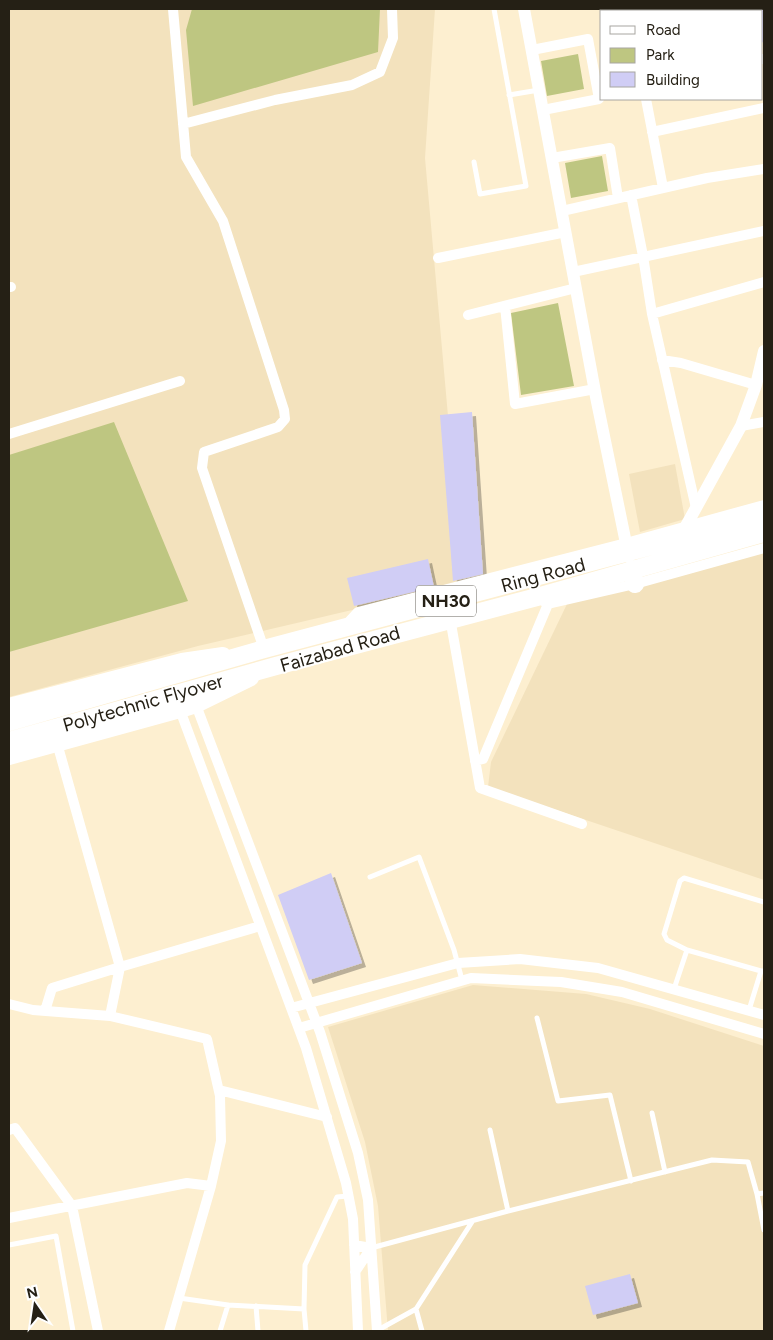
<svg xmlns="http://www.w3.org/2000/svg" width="773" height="1340" viewBox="0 0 773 1340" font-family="Figtree,sans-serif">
	<defs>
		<filter id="shadow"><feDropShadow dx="4" dy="4" stdDeviation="0" flood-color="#0004"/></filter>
	</defs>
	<rect width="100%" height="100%" fill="#fdefd0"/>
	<path fill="#f3e2bd" d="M9 9H435L425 158 463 584 198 646 9 697Z
		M675 464 685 519 640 532 629 474Z
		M764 549V880L488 787 491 762 567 604Z
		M473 985 586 994 650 1009 764 1046V1331H388L378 1206 365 1142 328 1027Z"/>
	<path fill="#bec681" d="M192 9H380L378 52 193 106 186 30Z
		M578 54 584 89 547 96 541 61Z
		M602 156 608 191 571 198 565 163Z
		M558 303 574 386 521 395 511 313Z
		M114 422 188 601 9 652V455Z"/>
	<path fill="#d0cdf5" filter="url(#shadow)" d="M764 9V43L762 42V10Z
		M472 412 483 574 453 581 440 415Z
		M428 559 434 587 354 606 347 578Z
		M331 873 362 963 309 980 278 895Z
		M630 1274 638 1303 593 1315 585 1286Z"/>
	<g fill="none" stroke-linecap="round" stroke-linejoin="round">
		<path stroke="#fff" stroke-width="5" d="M509 95 539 90
			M474 162 480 194 526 186 494 9
			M370 877 419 857 454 950 462 980
			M687 950 761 971
			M674 989 687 950 667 940 664 934 680 881 684 878 764 902
			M749 1010 761 971H764
			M537 1018 558 1101 610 1095 631 1181
			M652 1113 665 1172
			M490 1130 508 1211
			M764 1193 757 1194 764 1230
			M9 1245 56 1236 73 1331
			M371 1248 508 1211 712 1160 748 1162 757 1194
			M179 1298 228 1305 304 1309
			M256 1306 258 1331
			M416 1309 422 1331
			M378 1330 416 1309 472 1222
			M220 1331 228 1305
			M306 1331 304 1309 305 1265 337 1197 348 1196"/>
		<path stroke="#fff" stroke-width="10" d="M173 9 186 157 223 221 284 410 285 419 278 427 204 452 202 468 264 649
			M628 9V11
			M532 50 588 39 599 99 543 110
			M762 59H764
			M646 99 663 188
			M183 124 275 100 352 85 380 72 393 38 392 9
			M652 132 764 108
			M552 158 610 148 618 198
			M631 195 643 256 652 314 696 508
			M562 211 707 178 764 169
			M438 258 566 232
			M573 272 764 231
			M9 287H11
			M505 306 515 404 595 389
			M652 314 764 282
			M468 315 576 288
			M662 360 681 363 756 385
			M741 426 764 422
			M9 434 180 381
			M537 597 548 604 635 584 764 548
			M450 618 480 788 582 824
			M346 625 358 612 626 543 764 505
			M196 705 320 1032 358 1153 368 1200 377 1331
			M180 710 306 1048 346 1183 353 1219 358 1331
			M57 743 120 967 260 926
			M475 761 483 759 548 604
			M9 1004 33 1010 110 1016
			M291 1008 458 963 520 959 598 968 764 1015
			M45 1011 52 988 120 967 110 1016 207 1039 220 1096 221 1141 211 1186 169 1331
			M299 1028 471 978 561 982 622 992 764 1034
			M219 1090 327 1117
			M9 1130 15 1128 72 1206 98 1331
			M9 1218 187 1183 211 1186
			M354 1245 371 1248 355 1272"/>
		<path stroke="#fff" stroke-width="12" d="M524 9 596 397 628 553
			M686 526 741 426 756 385 764 351"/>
		<path stroke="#fff" stroke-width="16" d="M9 706 182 661 223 655
			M9 757 180 710 196 705 251 678"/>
		<path stroke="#fff" stroke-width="18" d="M632 569 635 584
			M9 722 264 649 764 516
			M9 741 276 666 537 597 764 533"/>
	</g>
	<g text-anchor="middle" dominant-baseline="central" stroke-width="4" stroke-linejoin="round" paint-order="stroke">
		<rect fill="#fff" stroke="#66635b" stroke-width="1" x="416" y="585.5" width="60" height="31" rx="4"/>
		<g font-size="18" font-weight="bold" fill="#252015">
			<text x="446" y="601">NH30</text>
		</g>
		<g font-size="19" fill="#252015" stroke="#fff">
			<text transform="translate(543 575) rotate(-15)">Ring Road</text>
			<text transform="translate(340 649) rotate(-16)">Faizabad Road</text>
			<text transform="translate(143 703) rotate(-16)">Polytechnic Flyover</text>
		</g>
	</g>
	<rect width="773" height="1340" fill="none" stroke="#252015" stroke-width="20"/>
	<rect x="600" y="10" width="162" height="90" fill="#ffffff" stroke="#a8a6a1"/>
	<rect x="610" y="26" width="25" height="8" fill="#ffffff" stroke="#a8a6a1"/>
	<text x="646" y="35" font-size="15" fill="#252015">Road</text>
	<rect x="610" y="48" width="25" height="15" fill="#bec681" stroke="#a8a6a1"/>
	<text x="646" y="60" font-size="15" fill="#252015">Park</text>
	<rect x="610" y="72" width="25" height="15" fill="#d0cdf5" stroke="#a8a6a1"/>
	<text x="646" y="85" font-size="15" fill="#252015">Building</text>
	<g transform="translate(35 1305) rotate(347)" stroke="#ffffff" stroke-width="4" paint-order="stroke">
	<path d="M0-4L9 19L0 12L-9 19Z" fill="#252015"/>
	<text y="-8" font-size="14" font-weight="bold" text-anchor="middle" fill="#252015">N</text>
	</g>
</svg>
